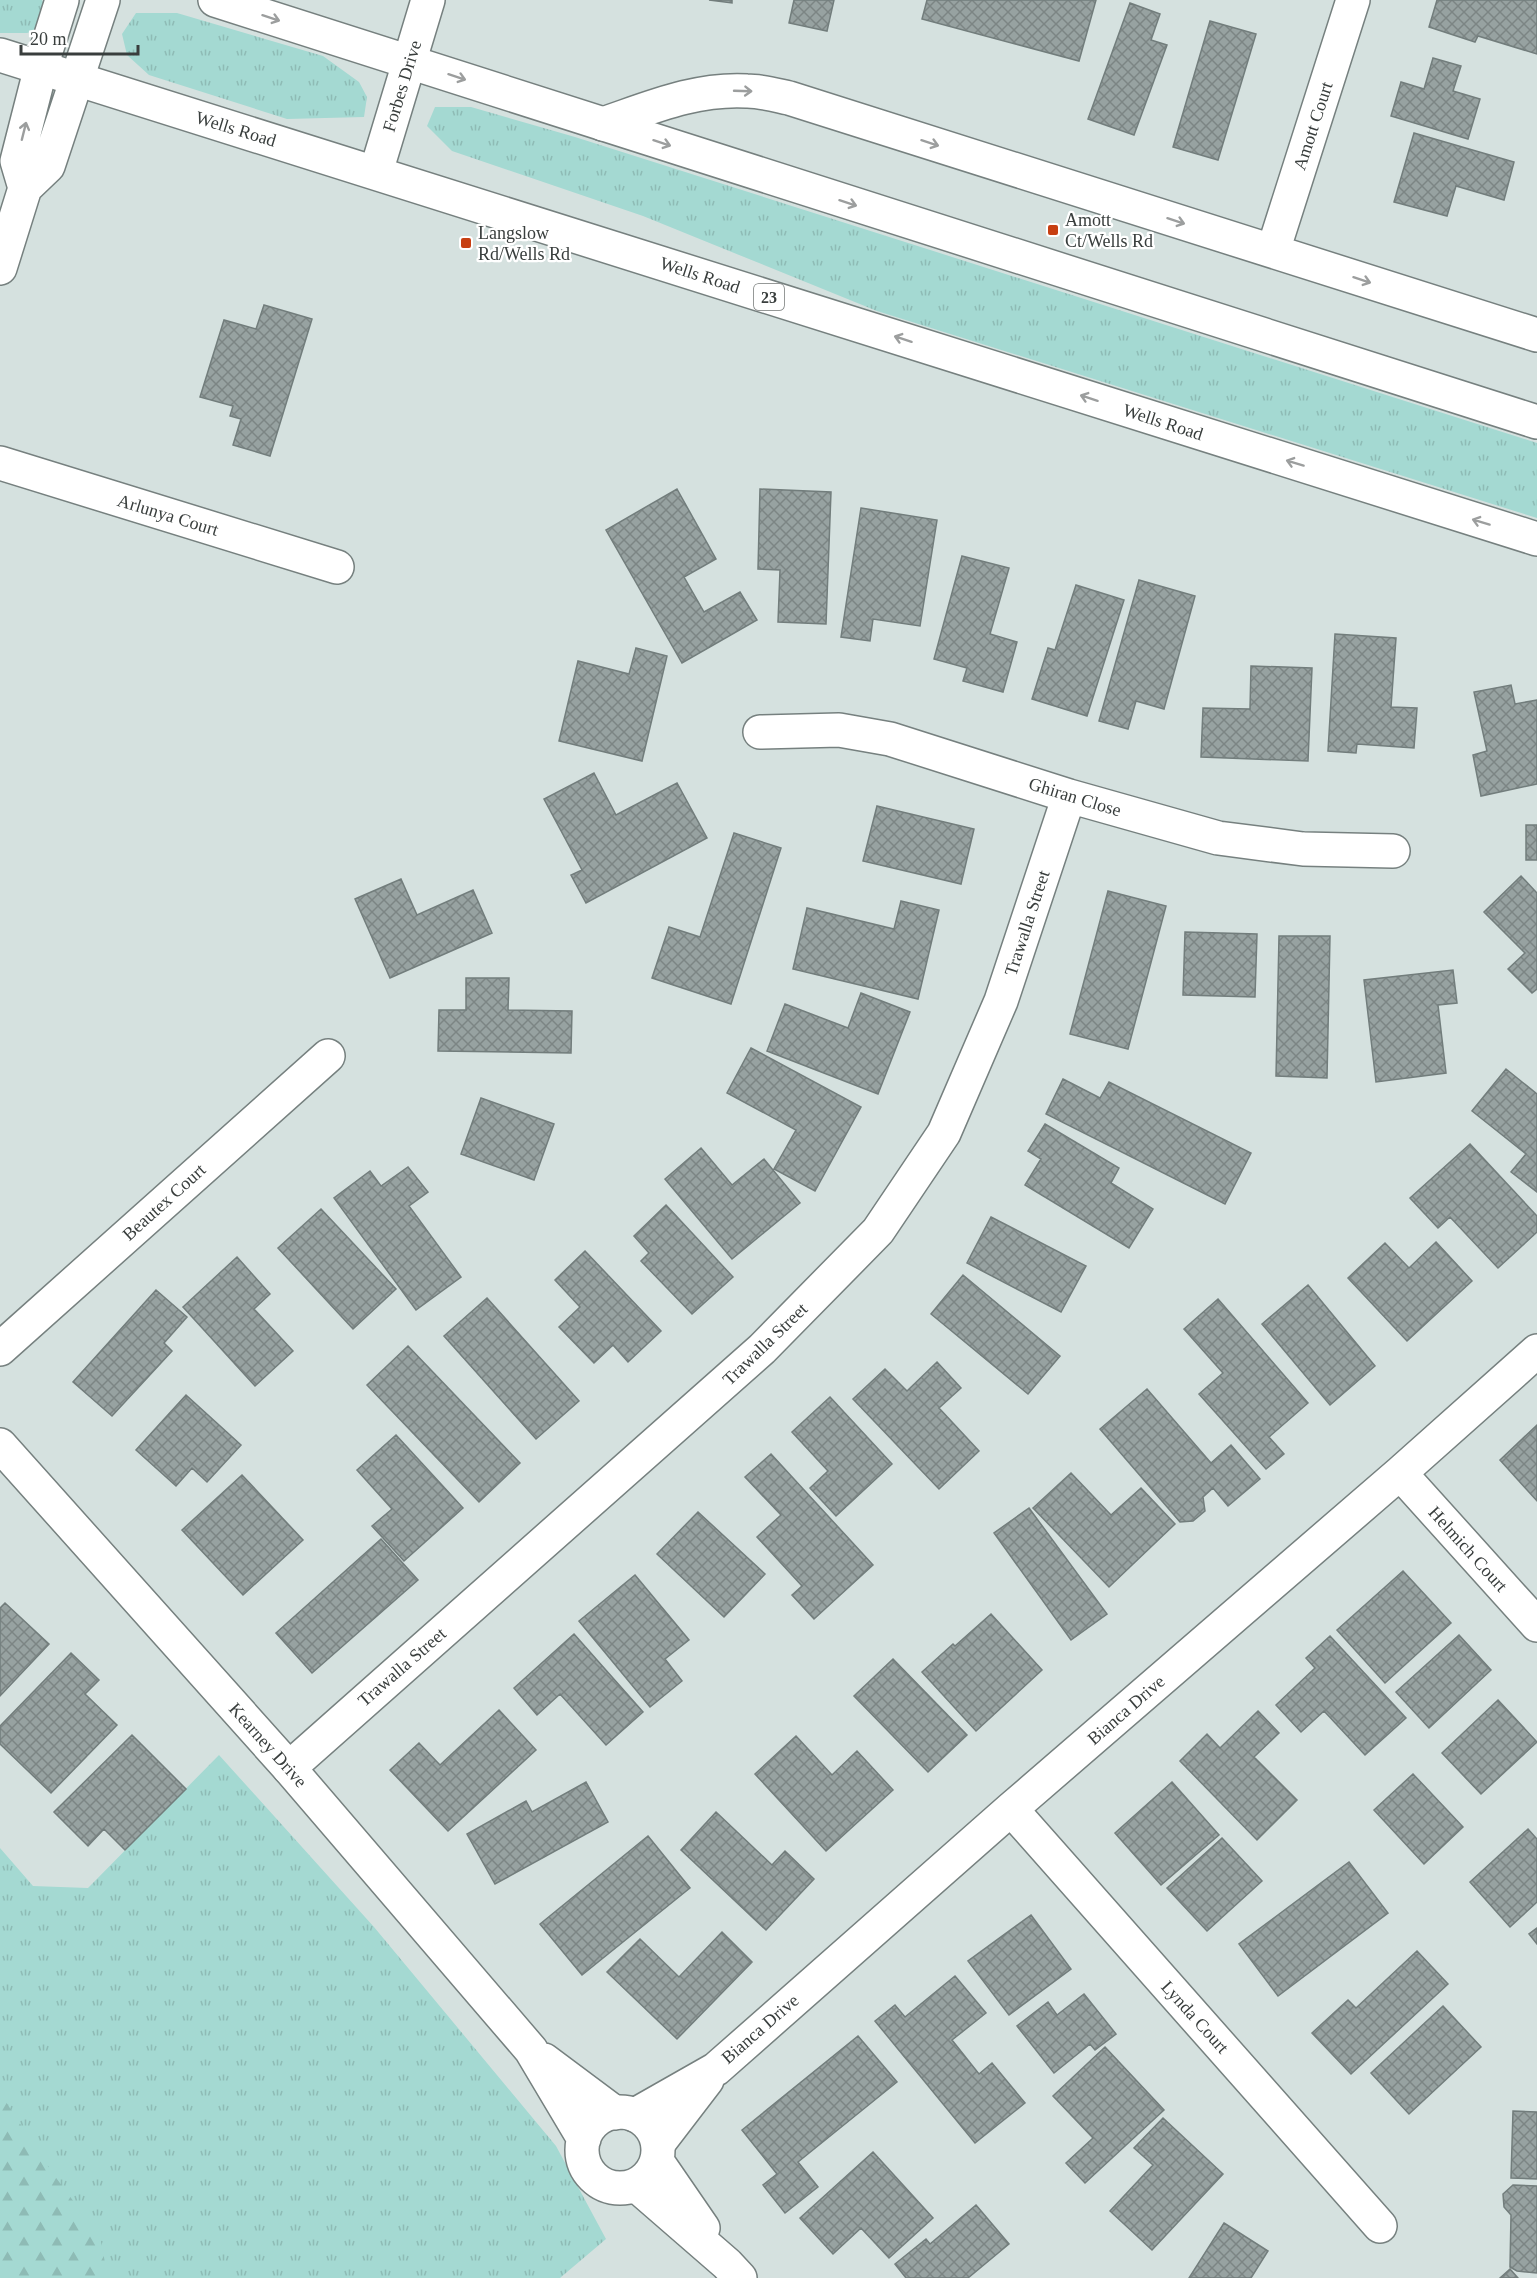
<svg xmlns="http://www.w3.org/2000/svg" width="1537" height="2278" viewBox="0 0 1537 2278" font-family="Georgia,serif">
	<defs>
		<pattern id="grass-tufts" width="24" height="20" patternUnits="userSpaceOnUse" patternTransform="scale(1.5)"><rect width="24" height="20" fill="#a4d9d2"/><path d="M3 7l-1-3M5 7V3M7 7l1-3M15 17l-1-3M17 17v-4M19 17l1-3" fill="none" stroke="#8ebbb5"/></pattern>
		<pattern id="forest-firs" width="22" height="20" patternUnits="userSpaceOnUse" patternTransform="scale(1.5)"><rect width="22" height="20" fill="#a4d9d2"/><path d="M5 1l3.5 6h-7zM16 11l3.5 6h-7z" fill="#8ebbb5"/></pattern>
		<pattern id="building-cross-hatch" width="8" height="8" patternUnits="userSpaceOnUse" patternTransform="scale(1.5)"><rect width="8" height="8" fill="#97a2a1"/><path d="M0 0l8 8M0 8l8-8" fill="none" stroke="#7c8584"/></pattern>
	</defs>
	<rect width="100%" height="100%" fill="#d5e1df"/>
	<path fill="url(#grass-tufts)" d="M0 0H42L48 13 42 29 27 33H0Z
		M136 13H177L323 56 359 82 367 97 364 117 287 119 149 75 127 55 122 34Z
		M435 107H471L575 137 1537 443V518L877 311 643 216 452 151 427 126Z
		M219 1755 374 1927 556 2146 606 2239 560 2278H0V1848L33 1886 88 1888Z"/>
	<path fill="url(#forest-firs)" d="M0 2093 51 2171 100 2237 108 2278H0Z"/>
	<path fill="url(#building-cross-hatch)" stroke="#727d7c" stroke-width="1.5" d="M709 0H732V3Z
		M794 0H834L827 31 789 23Z
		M927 0H1096L1079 61 922 19Z
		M1437 0H1537V54L1478 36 1475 42 1429 27Z
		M1130 3 1160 14 1151 40 1167 45 1134 135 1088 119Z
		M1210 21 1256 34 1218 160 1173 147Z
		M1433 58 1461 66 1453 91 1480 99 1468 139 1391 116 1401 82 1424 89Z
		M1414 133 1514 162 1504 200 1456 186 1447 216 1394 202Z
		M264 305 312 319 270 456 233 445 241 419 230 416 233 406 200 397 224 320 256 329Z
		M677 489 716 559 684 577 704 612 740 592 757 620 682 663 606 530Z
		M760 489 831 492 826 624 778 622 780 570 758 569Z
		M861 508 937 520 920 626 873 619 870 641 841 637Z
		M962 556 1009 568 990 634 1017 642 1003 692 963 681 967 668 934 659Z
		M1139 580 1195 596 1164 709 1136 701 1128 729 1099 721Z
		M1076 585 1124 600 1087 716 1032 699 1048 648 1055 650Z
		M1335 634 1396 638 1391 707 1417 708 1414 748 1357 744 1356 753 1328 751Z
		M636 648 667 656 642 761 559 741 578 661 629 674Z
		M1251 666 1312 668 1308 761 1201 757 1203 708 1250 709Z
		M1511 685 1515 704 1537 700V784L1481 796 1473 755 1487 751 1474 692Z
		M594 773 616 815 677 783 707 838 586 903 571 875 582 870 544 799Z
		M877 806 974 829 961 884 863 861Z
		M1526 825H1537V860H1526Z
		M734 833 781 848 731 1004 652 978 669 927 700 937Z
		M1521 876 1537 893V989L1532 993 1508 969 1525 953 1484 912Z
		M401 879 417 915 473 890 492 933 390 978 355 899Z
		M1108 891 1166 906 1128 1049 1070 1034Z
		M901 901 939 910 918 999 793 969 807 908 894 929Z
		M1185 932 1257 934 1255 997 1183 995Z
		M1279 936H1330L1327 1078 1276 1076Z
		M1453 970 1457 1003 1438 1005 1446 1073 1376 1082 1364 980Z
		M466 978H509L508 1010 572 1011 571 1053 438 1051 439 1010H466Z
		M861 993 910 1012 878 1094 767 1051 785 1004 848 1028Z
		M751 1048 861 1107 815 1191 774 1169 796 1130 727 1093Z
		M1506 1069 1537 1094V1192L1511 1172 1526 1154 1472 1111Z
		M1063 1079 1100 1098 1109 1082 1251 1153 1225 1204 1046 1114Z
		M481 1098 554 1124 534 1180 461 1154Z
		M1045 1124 1119 1168 1111 1183 1153 1209 1129 1248 1025 1185 1041 1159 1028 1151Z
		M1470 1144 1537 1216V1232L1498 1268 1450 1217 1438 1228 1410 1198Z
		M701 1148 732 1185 764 1159 800 1203 732 1259 665 1179Z
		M408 1167 428 1192 409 1206 461 1277 416 1310 334 1198 370 1171 381 1186Z
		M666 1205 733 1277 692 1314 641 1261 649 1253 634 1236Z
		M321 1209 396 1289 353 1329 278 1248Z
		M991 1217 1086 1266 1061 1312 967 1263Z
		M1436 1242 1472 1281 1407 1341 1348 1278 1385 1243 1409 1268Z
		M585 1251 661 1331 628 1362 613 1345 594 1363 559 1327 580 1307 555 1280Z
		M237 1257 270 1294 254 1309 293 1351 255 1386 183 1307Z
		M963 1275 1060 1356 1028 1394 931 1314Z
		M1308 1285 1375 1366 1330 1405 1262 1324Z
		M156 1290 187 1317 164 1343 172 1351 112 1416 73 1382Z
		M487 1298 579 1401 536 1439 444 1336Z
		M1218 1299 1308 1403 1269 1437 1284 1454 1266 1469 1199 1394 1223 1373 1184 1329Z
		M408 1346 520 1463 479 1502 367 1385Z
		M937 1362 961 1388 939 1408 979 1451 939 1489 853 1399 885 1369 907 1391Z
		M1147 1389 1211 1463 1231 1445 1260 1479 1228 1506 1213 1488 1203 1497 1205 1511 1193 1521 1180 1522 1100 1429Z
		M186 1395 241 1445 207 1482 192 1468 176 1486 136 1450Z
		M830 1397 892 1464 836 1516 810 1488 828 1471 792 1432Z
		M1537 1425V1501L1500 1460Z
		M396 1435 463 1508 404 1561 372 1526 392 1509 357 1470Z
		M771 1454 873 1565 814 1619 792 1595 802 1586 757 1537 781 1515 745 1477Z
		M1071 1473 1111 1515 1141 1488 1175 1524 1109 1587 1033 1508Z
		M242 1475 303 1540 243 1595 182 1530Z
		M1029 1508 1107 1614 1071 1640 994 1533Z
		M698 1512 765 1574 724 1617 657 1554Z
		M381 1539 418 1580 312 1673 276 1633Z
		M1403 1571 1451 1623 1385 1683 1337 1630Z
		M635 1575 689 1640 665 1659 682 1681 650 1707 579 1621Z
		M5 1603 49 1644 0 1696V1608Z
		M991 1614 1042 1670 976 1731 922 1672 953 1644 955 1646Z
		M574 1634 643 1712 606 1745 560 1694 537 1715 514 1688Z
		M1459 1635 1491 1670 1429 1728 1396 1692Z
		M1330 1636 1406 1718 1365 1755 1324 1711 1301 1732 1276 1705 1315 1668 1306 1658Z
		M71 1653 99 1680 85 1694 117 1725 51 1793 0 1744V1726Z
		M893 1659 967 1735 928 1772 854 1696Z
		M1498 1700 1537 1742 1481 1794 1442 1753Z
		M499 1710 536 1750 448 1831 390 1770 419 1743 440 1765Z
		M1258 1711 1279 1733 1254 1757 1297 1800 1257 1840 1180 1761 1207 1734 1220 1748Z
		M132 1735 186 1789 125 1850 104 1829 88 1846 54 1812Z
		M796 1736 832 1775 857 1751 893 1790 826 1851 755 1774Z
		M1413 1774 1463 1827 1424 1864 1374 1810Z
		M586 1782 608 1822 495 1884 467 1834 526 1801 532 1812Z
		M1172 1782 1219 1835 1161 1885 1115 1833Z
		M716 1812 772 1865 785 1851 814 1879 766 1930 681 1850Z
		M1528 1829 1537 1839V1902L1510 1927 1470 1882Z
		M648 1836 690 1888 582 1975 540 1924Z
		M1222 1838 1262 1881 1207 1931 1167 1888Z
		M1349 1862 1388 1913 1278 1996 1239 1944Z
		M1031 1915 1071 1969 1009 2015 968 1961Z
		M1537 1928V1944L1529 1934Z
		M722 1932 752 1962 677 2039 607 1972 640 1939 679 1977Z
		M1417 1951 1448 1984 1351 2074 1312 2033 1348 2000 1356 2008Z
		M955 1976 986 2013 952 2040 979 2074 992 2063 1025 2103 975 2143 875 2021 895 2005 905 2017Z
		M1084 1994 1116 2034 1095 2050 1090 2044 1054 2073 1017 2026 1048 2002 1057 2015Z
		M1443 2006 1481 2047 1409 2114 1371 2073Z
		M858 2036 897 2082 798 2162 818 2187 785 2213 763 2185 777 2174 742 2130Z
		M1105 2047 1164 2110 1085 2183 1066 2163 1093 2138 1053 2096Z
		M1513 2111 1537 2112V2179L1511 2178Z
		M1163 2118 1223 2174 1152 2250 1110 2211 1153 2165 1134 2148Z
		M873 2152 933 2218 889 2258 861 2228 833 2254 800 2218Z
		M1513 2185 1537 2186V2273L1517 2271 1510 2267 1511 2215 1504 2207 1503 2194Z
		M976 2205 1009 2244 968 2278H906L895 2264 926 2239 930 2244Z
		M1224 2223 1268 2251 1251 2278H1189Z
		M1510 2269 1518 2278H1500Z"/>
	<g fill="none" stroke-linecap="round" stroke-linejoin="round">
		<defs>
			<path id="minor" d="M603 124C650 108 696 88 747 91 761 91 775 95 789 98L1537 335
				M376 172 428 0
				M1273 251 1353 0
				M0 463 337 567
				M760 732 839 730 890 739 1069 796 1218 838 1303 849 1393 851
				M0 1349 328 1056
				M1400 1473 1537 1625
				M289 1768 762 1349 878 1231 944 1133 1001 1001 1069 796
				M1011 1809 1380 2226
				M635 2115 716 2069 1011 1809 1400 1473 1537 1351
				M658 2144 707 2080"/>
			<path id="tertiary" d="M25 188 17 161 41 67 62 0
				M0 268 25 188 48 166 103 0
				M0 1445 289 1768 531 2050 584 2139
				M544 2060 615 2113
				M582 2150a38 38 0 1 1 76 0a38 38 0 1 1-76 0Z
				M657 2161 703 2228
				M636 2185 727 2264 740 2278"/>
			<path id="primary" d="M215 0 1537 422
				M0 55 1537 539"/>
		</defs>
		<use href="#minor" stroke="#76807f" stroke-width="36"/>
		<use href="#tertiary" stroke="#76807f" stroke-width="36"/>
		<use href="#primary" stroke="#76807f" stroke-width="36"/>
		<use href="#minor" stroke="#fff" stroke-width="33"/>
		<use href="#tertiary" stroke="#fff" stroke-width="33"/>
		<use href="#primary" stroke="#fff" stroke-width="33"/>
	</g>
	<defs><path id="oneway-shaft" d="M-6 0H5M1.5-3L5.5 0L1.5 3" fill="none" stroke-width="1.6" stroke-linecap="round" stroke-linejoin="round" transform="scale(1.5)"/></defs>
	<g stroke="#9c9e9e">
		<use href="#oneway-shaft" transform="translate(271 18) rotate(18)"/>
		<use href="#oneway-shaft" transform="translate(457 77) rotate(18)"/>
		<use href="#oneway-shaft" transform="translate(743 91) rotate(2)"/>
		<use href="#oneway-shaft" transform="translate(24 131) rotate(-76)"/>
		<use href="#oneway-shaft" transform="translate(662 143) rotate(18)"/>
		<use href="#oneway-shaft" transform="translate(930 143) rotate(18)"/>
		<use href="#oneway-shaft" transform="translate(848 203) rotate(18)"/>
		<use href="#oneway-shaft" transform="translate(1176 221) rotate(18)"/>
		<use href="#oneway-shaft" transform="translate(1362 280) rotate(18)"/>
		<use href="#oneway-shaft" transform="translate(903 339) rotate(-162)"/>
		<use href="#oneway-shaft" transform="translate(1089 398) rotate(-162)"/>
		<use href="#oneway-shaft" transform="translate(1295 463) rotate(-163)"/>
		<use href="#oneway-shaft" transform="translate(1481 522) rotate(-163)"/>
	</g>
	<g fill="#c73f12" stroke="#fff" stroke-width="2">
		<rect x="1047" y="224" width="12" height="12" rx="3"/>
		<rect x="460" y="237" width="12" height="12" rx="3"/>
	</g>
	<g text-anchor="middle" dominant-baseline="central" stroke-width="4.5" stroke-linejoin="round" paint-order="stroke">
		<rect fill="#fff" stroke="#747877" stroke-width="1.5" x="754" y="284" width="30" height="26" rx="4.5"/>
		<g font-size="16" font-weight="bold" fill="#393e3d">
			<text x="769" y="297">23</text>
		</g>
		<g font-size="18" fill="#393e3d" stroke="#fff">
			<text transform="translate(402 86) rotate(-73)">Forbes Drive</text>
			<text transform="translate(1313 126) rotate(-72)">Amott Court</text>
			<text transform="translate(236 129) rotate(17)">Wells Road</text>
			<text transform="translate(700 275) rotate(18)">Wells Road</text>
			<text transform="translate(1163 422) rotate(18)">Wells Road</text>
			<text transform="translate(168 515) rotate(17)">Arlunya Court</text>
			<text transform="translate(1075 797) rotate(17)">Ghiran Close</text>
			<text transform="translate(1027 923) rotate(-72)">Trawalla Street</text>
			<text transform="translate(164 1202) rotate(-42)">Beautex Court</text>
			<text transform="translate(765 1344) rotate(-44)">Trawalla Street</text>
			<text transform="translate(1468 1549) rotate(48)">Helmich Court</text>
			<text transform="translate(402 1667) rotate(-41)">Trawalla Street</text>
			<text transform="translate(1126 1710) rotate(-41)">Bianca Drive</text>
			<text transform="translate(268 1745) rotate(48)">Kearney Drive</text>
			<text transform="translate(1195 2017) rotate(48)">Lynda Court</text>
			<text transform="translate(760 2029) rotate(-41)">Bianca Drive</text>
		</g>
		<g font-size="18" fill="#393e3d" stroke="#fff" text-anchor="start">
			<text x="1065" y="220">Amott<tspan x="1065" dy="21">Ct/Wells Rd</tspan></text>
			<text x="478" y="233">Langslow<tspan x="478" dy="21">Rd/Wells Rd</tspan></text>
		</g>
	</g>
	<path d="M21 45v9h117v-9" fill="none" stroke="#393e3d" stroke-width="3"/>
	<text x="30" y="45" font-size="18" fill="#393e3d" stroke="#ffffff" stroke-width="4.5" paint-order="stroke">20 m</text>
</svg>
